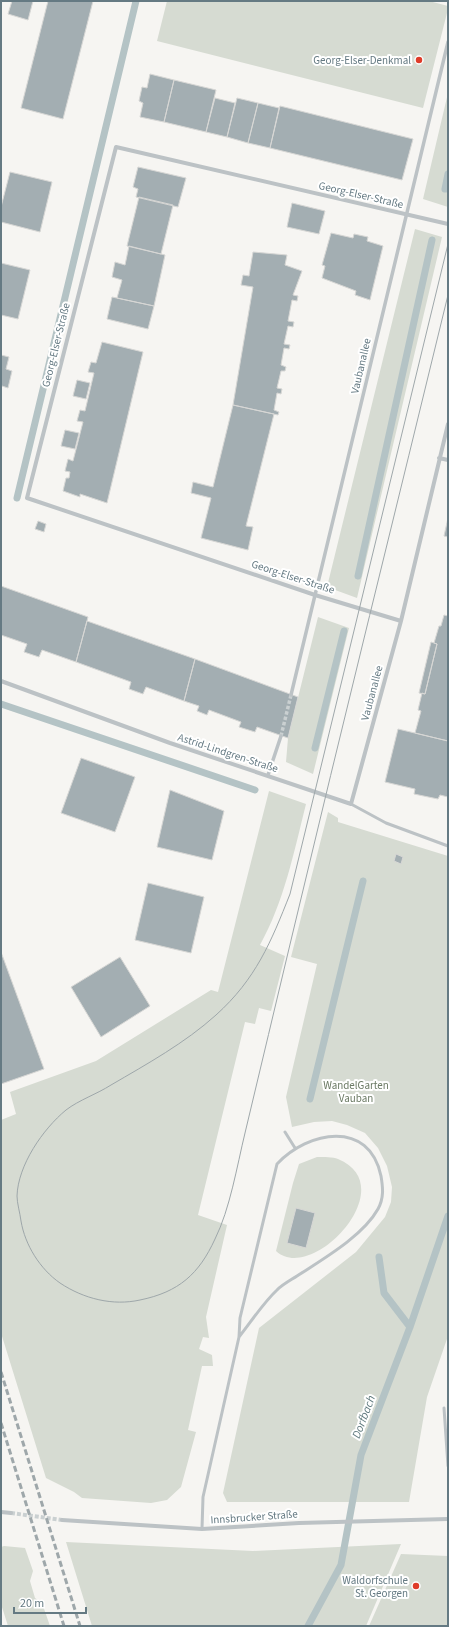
<svg xmlns="http://www.w3.org/2000/svg" width="449" height="1627" viewBox="0 0 449 1627" font-family="'Source Sans 3',sans-serif">
	<rect width="100%" height="100%" fill="#f6f5f2"/>
	<path fill="#d6dbd2" d="M167 1H429L448 6V9L423 108 157 41Z
		M448 93V207L423 199Z
		M415 229 442 237 357 598 327 587Z
		M318 617 349 628 313 774 286 762 288 738Z
		M269 791 306 804C294 852 284 902 260 945L285 956 271 1011 259 1008 255 1024 245 1022 198 1215 227 1225 206 1317 209 1338 203 1337 199 1349 212 1355 213 1366H202L188 1430 196 1432 181 1487 167 1500 151 1503 82 1498 74 1492 46 1478 1 1333V1120L16 1114 10 1092 96 1061 211 990 218 992Z
		M328 812 338 818V822L448 856V1336L427 1397 409 1502H227L223 1493 259 1328 356 1252 385 1217 391 1202 392 1187 387 1166 378 1148 365 1133 347 1125 332 1121 314 1122 292 1127 286 1097 317 964 291 957Z
		M317 1157C324 1157 333 1157 338 1159 404 1186 312 1285 276 1251L293 1183 299 1164Z
		M66 1542 253 1551 401 1544 366 1626H92Z
		M4 1546 25 1548 33 1571 30 1581 35 1598 42 1603 50 1626H8L1 1604V1547Z
		M401 1554 448 1556V1626H369Z"/>
	<g fill="none" stroke-linecap="round" stroke-linejoin="round">
		<path stroke="#b4c3c5" stroke-width="7" d="M445 189 448 174
			M17 498 136 1
			M358 576 432 240
			M1 704 255 790
			M315 748 344 631
			M310 1099 363 881
			M379 1257 384 1293 410 1327
			M308 1626 341 1565 361 1455 410 1327 448 1216"/>
	</g>
	<path fill="#a3aeb2" stroke="#d7d7d5" d="M12 1H33L28 20 8 14Z
		M48 1H93L63 119 21 108Z
		M150 74 174 80 164 122 140 117 143 103 139 101 142 87 147 88Z
		M174 80 216 90 206 132 164 122Z
		M215 98 235 103 227 137 206 132Z
		M237 98 258 103 248 143 227 137Z
		M258 103 279 108 270 148 248 143Z
		M280 106 413 139 402 180 270 148Z
		M138 167 186 178 178 207 136 197 138 189 133 187Z
		M10 172 52 182 40 232 1 222V207Z
		M139 197 173 205 161 254 127 246Z
		M292 203 325 211 319 234 287 227Z
		M331 233 353 238 354 234 368 237 367 241 383 246 370 300 355 295 356 291 322 278 325 266 322 265Z
		M129 246 165 255 154 306 117 298 122 280 112 277 115 262 125 265Z
		M253 252 287 255 285 265 302 271 293 295 298 296 297 301 292 300 288 321 294 322 293 327 288 326 284 344 290 345 289 349 284 348 281 365 286 367 285 371H281L277 388 282 389 281 394 277 393 274 410 279 412 278 415 233 405 253 287 241 285 243 275 249 276Z
		M1 263 30 270 18 319 1 315Z
		M112 297 154 306 148 329 107 319Z
		M102 342 143 352 107 503 80 494V497L63 491 66 478H69L70 472 65 471 68 459 73 461 83 422 77 421 80 410 85 411 94 373 88 372 91 362 96 363Z
		M1 355 9 357 6 369 12 371 8 388 2 386 1 389Z
		M77 380 90 383 86 399 73 396Z
		M233 405 274 414 246 526 253 527 248 550 201 538 211 498 191 493 193 482 213 487Z
		M65 430 79 433 75 449 61 446Z
		M448 518V537L444 536Z
		M38 521 46 524 44 532 35 529Z
		M1 586 88 617 76 662 42 650 39 657 24 652 27 644 1 635Z
		M444 615 448 616V741L415 733 421 711 418 710 422 693 425 694 437 644 434 643 439 626H441Z
		M87 621 195 659 184 701 146 687 143 694 129 689 131 682 76 662Z
		M431 642 437 644 425 694 419 693Z
		M195 659 298 697 288 738 257 727 255 732 239 727 241 722 209 710 207 715 197 711 199 706 184 701Z
		M398 729 448 741V797L440 795 438 799 414 794 415 789 385 782Z
		M81 758 135 777 115 832 61 813Z
		M170 790 224 811 212 860 157 847Z
		M396 854 403 857 401 864 394 861Z
		M148 883 204 897 191 953 135 940Z
		M1 952 44 1069 1 1084Z
		M120 957 150 1006 101 1037 71 987Z
		M296 1208 315 1213 306 1248 287 1243Z"/>
	<g fill="none" stroke-linecap="round" stroke-linejoin="round">
		<path stroke="#cad0d1" stroke-width="3.5" stroke-dasharray="3.5 2" stroke-linecap="butt" d="M281 736 291 695"/>
		<path stroke="#cad0d1" stroke-width="4" stroke-dasharray="4 2" stroke-linecap="butt" d="M11 1513 62 1520"/>
		<path stroke="#bcc2c5" stroke-width="3" d="M351 804 386 823 448 846
			M285 1132 295 1148
			M444 1408 448 1466
			M202 1529 203 1497 239 1337 240 1318 277 1164C308 1131 369 1119 381 1176 383 1188 384 1198 378 1209 363 1236 323 1259 297 1276 291 1280 283 1284 277 1290 263 1303 251 1322 239 1337"/>
		<path stroke="#bcc2c5" stroke-width="3.5" d="M291 695 448 42
			M268 775 281 736"/>
		<path stroke="#bcc2c5" stroke-width="4" d="M439 458 448 460
			M401 621 315 595 27 498 116 147 448 224
			M1 681 170 743 351 804 401 621 448 424
			M1 1512 11 1513
			M62 1520 202 1529 299 1523 448 1519"/>
		<path stroke="#9ea7aa" stroke-width="1" d="M448 244 290 894C271 942 256 979 216 1015 185 1043 147 1064 111 1085 97 1094 79 1100 66 1110 43 1129 18 1165 17 1196 17 1203 20 1213 21 1221 25 1245 40 1269 60 1283 84 1299 113 1306 140 1300 179 1292 199 1274 215 1239 230 1209 237 1166 245 1133 261 1067 276 1002 292 936 343 722 396 509 448 295"/>
		<path stroke="#9ea7aa" stroke-width="3" stroke-dasharray="6 3" stroke-linecap="butt" d="M1 1372 80 1626
			M1 1423 64 1626"/>
	</g>
	<g fill="#df3b29" stroke="#fff" stroke-width="1.5">
		<circle cx="419" cy="60" r="4"/>
		<circle cx="416" cy="1586" r="4"/>
	</g>
	<g text-anchor="middle" dominant-baseline="central" stroke-width="4" stroke-linejoin="round" paint-order="stroke">
		<g font-size="11" fill="#657a83" stroke="#fff" text-anchor="end">
			<text x="411" y="60">Georg-Elser-Denkmal</text>
			<text x="408" y="1580">Waldorfschule<tspan x="408" dy="13">St. Georgen</tspan></text>
		</g>
		<g font-size="11" fill="#657a83" stroke="#fff">
			<text transform="translate(361 195) rotate(13)">Georg-Elser-Straße</text>
			<text transform="translate(56 345) rotate(-76)">Georg-Elser-Straße</text>
			<text transform="translate(361 366) rotate(-77)">Vaubanallee</text>
			<text transform="translate(293 577) rotate(18)">Georg-Elser-Straße</text>
			<text transform="translate(372 693) rotate(-75)">Vaubanallee</text>
			<text transform="translate(228 753) rotate(18)">Astrid-Lindgren-Straße</text>
			<text transform="translate(254 1517) rotate(-4)">Innsbrucker Straße</text>
		</g>
		<g font-size="11" fill="#6b7a64" stroke="#fff">
			<text x="356" y="1085">WandelGarten<tspan x="356" dy="13">Vauban</tspan></text>
		</g>
		<g font-size="12" font-style="italic" fill="#617b7f" stroke="#fff">
			<text transform="translate(364 1417) rotate(-69)">Dorfbach</text>
		</g>
	</g>
	<rect width="449" height="1627" fill="none" stroke="#657a83" stroke-width="4"/>
	<path d="M14 1607v6h72v-6" fill="none" stroke="#657a83" stroke-width="2"/>
	<text x="20" y="1607" font-size="12" fill="#657a83" stroke="#ffffff" stroke-width="3" paint-order="stroke">20 m</text>
</svg>
